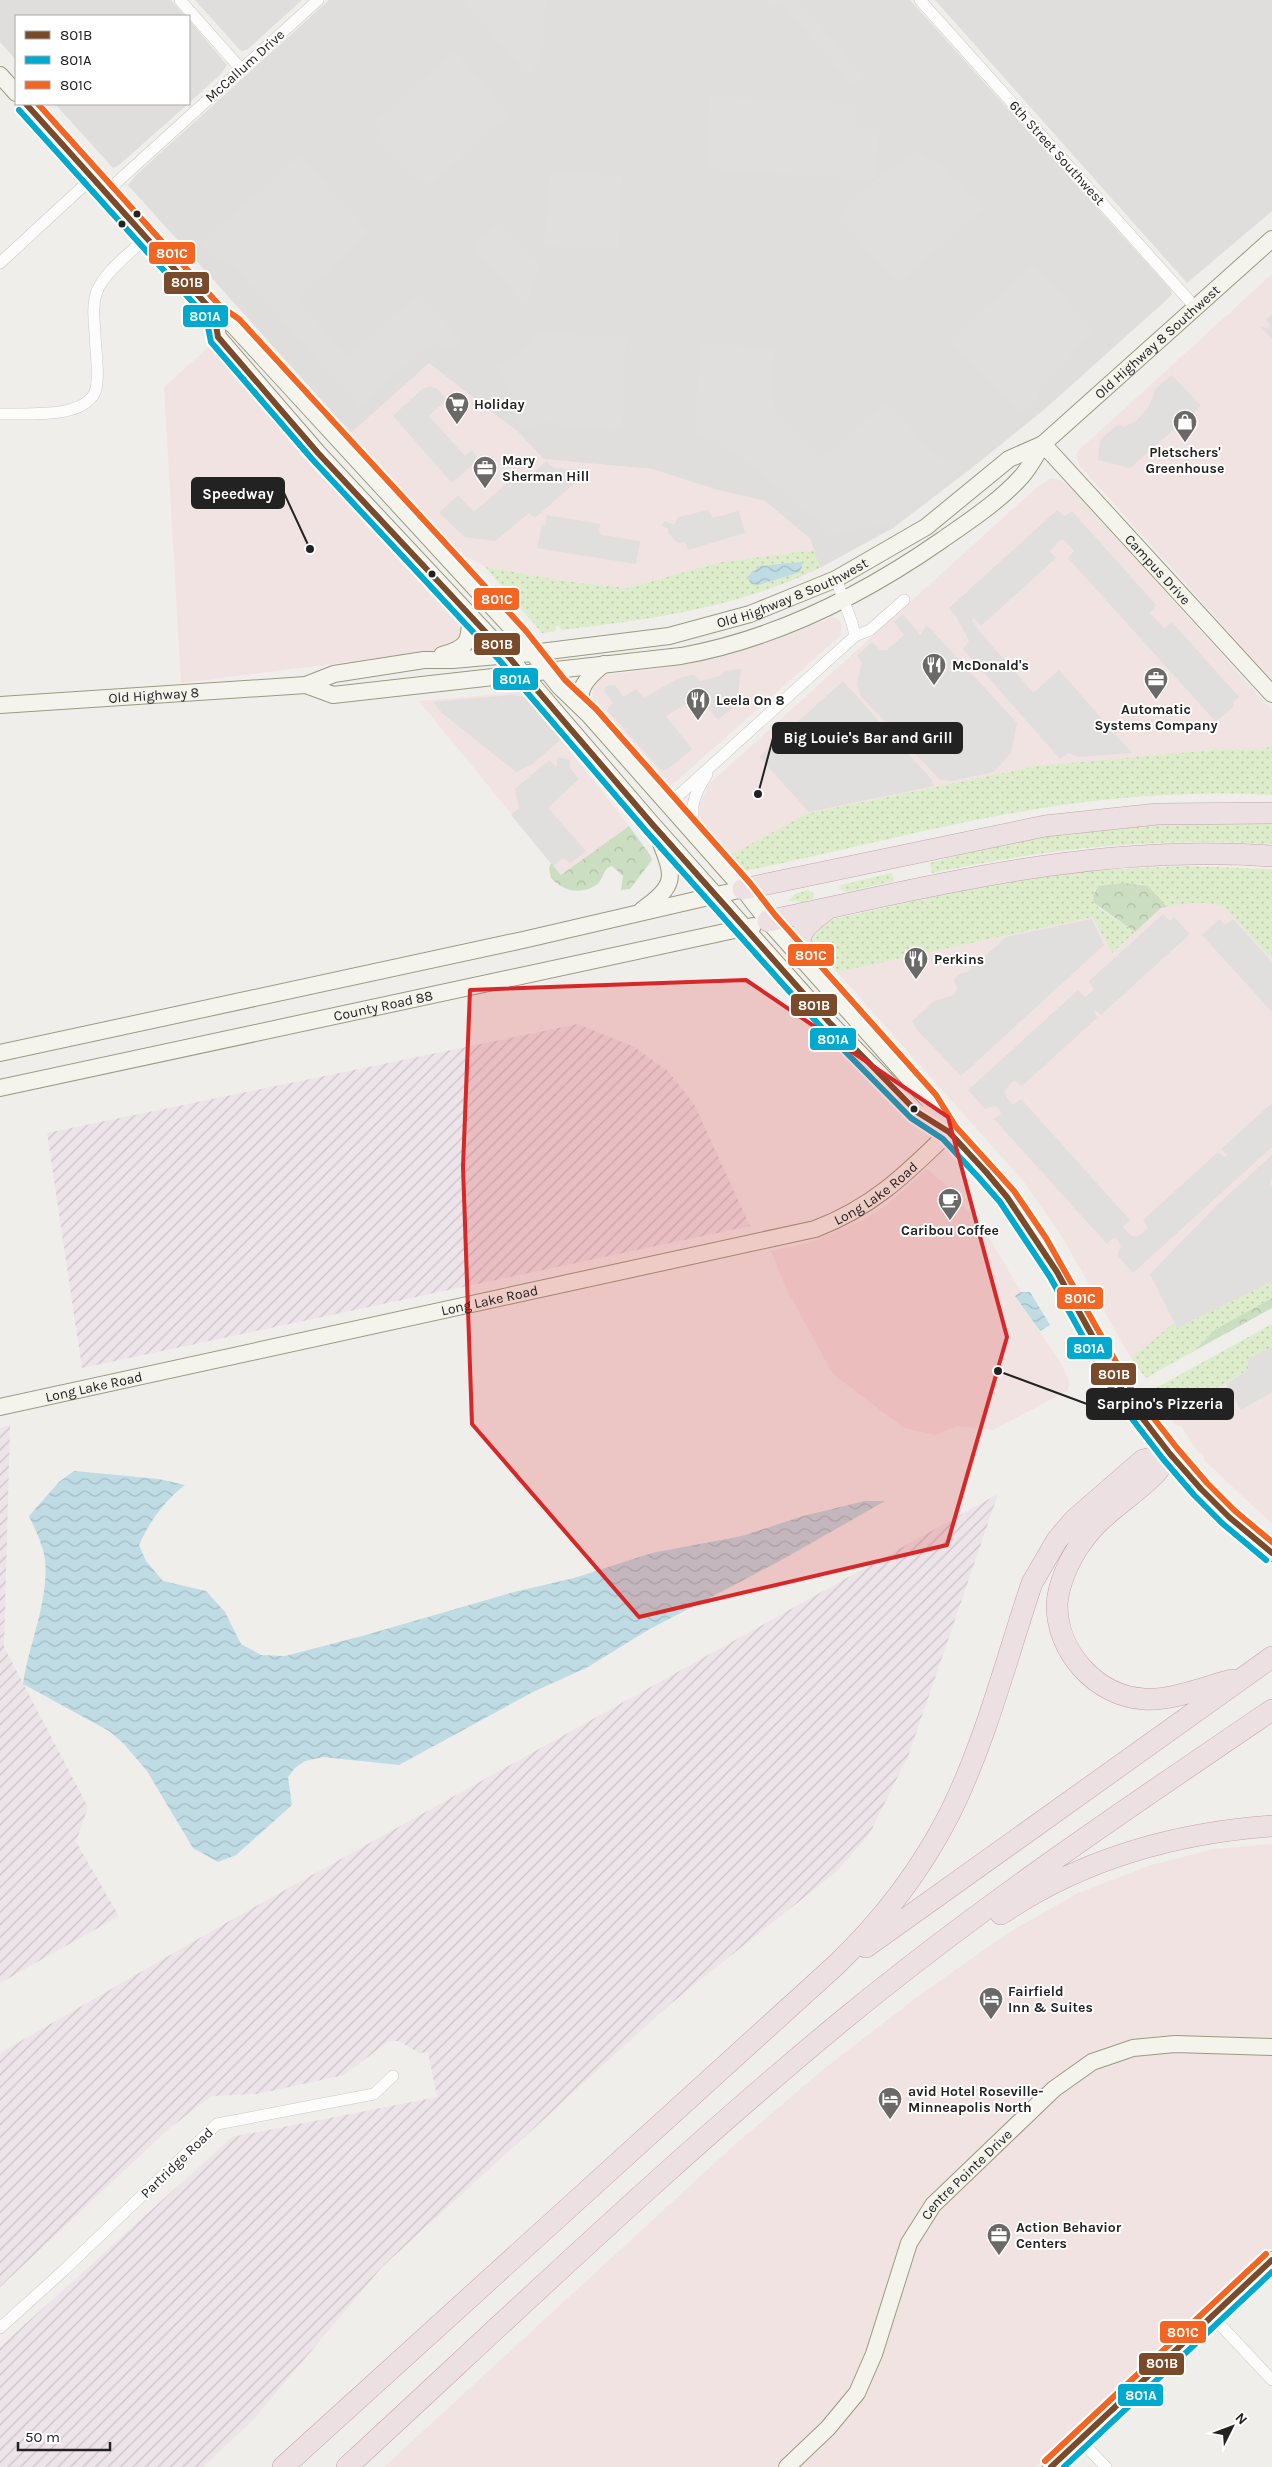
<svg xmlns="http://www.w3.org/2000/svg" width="1272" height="2467" viewBox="0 0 1272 2467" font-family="Karla,sans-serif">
	<defs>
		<pattern id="industrial-furrows" width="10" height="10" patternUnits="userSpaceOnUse" patternTransform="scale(1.25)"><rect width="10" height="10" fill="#ede4e9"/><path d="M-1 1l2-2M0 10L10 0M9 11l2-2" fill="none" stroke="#cbc3c8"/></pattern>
		<pattern id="grass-dots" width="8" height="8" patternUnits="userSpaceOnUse" patternTransform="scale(1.25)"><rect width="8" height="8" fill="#ddeccb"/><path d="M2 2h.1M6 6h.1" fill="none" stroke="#bdcaae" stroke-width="1.8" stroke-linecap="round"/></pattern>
		<pattern id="forest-crowns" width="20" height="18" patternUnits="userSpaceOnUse" patternTransform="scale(1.25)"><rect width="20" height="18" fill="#cbdec1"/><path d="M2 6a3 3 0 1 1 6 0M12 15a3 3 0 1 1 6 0" fill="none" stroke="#aebea6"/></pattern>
		<pattern id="water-waves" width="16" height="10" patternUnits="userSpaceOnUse" patternTransform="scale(1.25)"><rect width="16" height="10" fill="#bfdbe3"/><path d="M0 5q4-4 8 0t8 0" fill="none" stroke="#a4bcc2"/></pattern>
	</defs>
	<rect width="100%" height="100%" fill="#f0eeeb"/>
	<path fill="#dfdedc" d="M0 0H171L185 16H16V60L0 42Z
		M195 0H302L248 49 242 51 239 49Z
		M329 0H910L1171 290 1172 295 1046 408 973 467 893 528 820 568 810 539 765 501 717 490 652 469 544 460 518 432 429 364 351 433 128 185 136 175Z
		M935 0H1272V211L1187 283Z
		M189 20 227 65 222 73 189 103Z
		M55 104H188L118 166 113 168Z"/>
	<path fill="#f1e3e1" d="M1272 274V680L1080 466 1076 455 1079 450Z
		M215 341 308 450 455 614 459 621 460 633 453 645 442 650 181 683 164 387Z
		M429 363 518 432 544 459 652 469 717 490 765 501 810 539 814 550 721 562 627 588 572 582 485 567 457 551 351 433Z
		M1050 478 1061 480 1070 487 1272 710V745L1263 750H1213L1036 766 806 814 730 855 700 821 699 806 709 784 1036 488Z
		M832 617 839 619 842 625 840 636 672 785H667L592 699 593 687 598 680 606 675 669 667 727 655 778 639Z
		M524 692 629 826 561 875 419 701Z
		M1188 902 1214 903 1224 907 1272 959V1281L1131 1358 1062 1237 1024 1182 837 972 1093 917 1112 953 1161 908Z
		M927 1169 946 1185 986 1232 1021 1292 1015 1296 1061 1363 1070 1384 1067 1391 993 1430 957 1426 936 1435 904 1428 833 1374 787 1290 771 1251 812 1242 863 1220 887 1205Z
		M1272 1347V1524L1204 1460 1203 1454 1198 1452 1181 1426 1174 1424 1170 1416 1244 1373Z
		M1272 1844V2247L1036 2467H384L733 2146 825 2068 921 1994 1008 1933 1078 1893 1151 1865 1214 1849Z"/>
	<path fill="url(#industrial-furrows)" d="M578 1024 634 1047 668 1071 694 1104 750 1226 82 1368 47 1133Z
		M10 1425 4 1647 88 1807 76 1842 119 1916 0 1983V1428Z
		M998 1494 909 1754 869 1835 836 1872 669 2005 382 2267 253 2420 203 2467H0V2347L232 2137 437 2097 428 2052 419 2053 399 2041H389L344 2075 257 2094 212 2096 172 2126 0 2287V2053L224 1924Z"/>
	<path fill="url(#grass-dots)" d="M814 550 820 568C736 608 652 619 561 630L560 626H555L556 631 542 633 485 567 572 582 627 588 721 562Z
		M1272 745V795C1216 792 1158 794 1102 800 981 813 864 847 745 871L730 855 806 814 1036 766 1213 750H1263Z
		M1272 821V844C1152 837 1049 848 932 873L930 863C1001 843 1073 827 1147 823 1188 821 1230 822 1272 821Z
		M1187 866 1272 869V959L1224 907C1205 900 1186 903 1167 907L1142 884 1098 886 1094 891V903L1100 909 1135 932 1112 953 1093 917 837 972 808 939 829 920 960 891 1040 876 1096 870Z
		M892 873 894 881 846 892 839 889 841 885Z
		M808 890 814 894 813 899 802 902 788 901 795 894Z
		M1272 1281V1298L1216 1329 1194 1351 1146 1378 1131 1358 1174 1323 1177 1328Z
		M1272 1324V1347L1249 1360 1248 1370 1170 1416 1154 1389Z"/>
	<path fill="url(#forest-crowns)" d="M629 826 650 855 652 860 630 889 621 890 623 876 612 866C603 869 605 874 600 881 598 885 594 886 591 888 575 894 563 890 551 878L549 868 551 863 561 875Z
		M1125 883 1148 886 1167 907 1161 908 1135 932 1094 903 1093 896 1098 886Z
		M1272 1298V1308L1194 1351 1216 1329Z"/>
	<path fill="#e0dfde" d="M468 0H546L542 52 530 77 464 3Z
		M766 0H798L864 77 852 86 782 3 773 8Z
		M454 51 509 114 430 185 424 178 418 183 376 138 380 130 376 121Z
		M710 96 856 104 857 127 879 129 876 177 866 179 707 169Z
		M919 151 926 159H932L938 163 983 209 898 284 839 219 845 214 842 210 877 179Z
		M300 155 369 232 297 299 347 357 418 294 462 341 455 348 430 344 359 406 233 265 224 261H215L200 243Z
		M550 173 622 175 618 247 615 249 544 246Z
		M499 223 539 265 526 306 474 248V244Z
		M1033 264 1094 331 1042 386 1038 392 1037 401 1024 413 1009 401 950 341Z
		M1272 314V339L1261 327 1269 328 1270 324 1266 320Z
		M538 332 626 337 622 430 564 428 549 422 519 430 514 418 507 386 497 368 524 350Z
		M704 343 774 349 772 396 777 414 822 456 829 454 886 401 934 454 941 459 954 460 962 468 934 494 893 523 840 532 828 537 817 522 745 460 715 441 695 436 700 347Z
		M1172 375 1201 406 1130 468 1098 460 1100 440 1118 424 1124 427 1136 421 1148 408 1156 388Z
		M430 386 438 389 447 399 429 416 465 456 472 450 479 459 452 483 393 416 422 389Z
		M546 461 554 468 581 470 585 474 535 518 529 513 495 541 465 537 439 513 458 495 474 512 515 476 523 483Z
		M708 510 713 518 739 511 745 533 688 550 685 542 678 543 668 533 669 529 662 526 664 521 674 525 678 517Z
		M1057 510 1064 516 1072 511 1156 605 1150 613 1164 628 1172 622 1239 697 1233 702 1234 706 1216 722 1068 558 1074 551 1064 540H1060L1050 551 1056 558 981 626 974 618 972 620 979 631 1032 691 1034 692 1059 670 1132 753 1078 757 1068 753 1060 759 963 649 969 641 957 618 949 608Z
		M547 515 600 524 599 532 602 535 640 541 636 564 537 548 542 524 546 525Z
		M903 614 920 635 926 626 930 628 1017 723 1011 753 994 772 951 781 939 779 860 695 857 683 862 663 857 656 872 642 880 650H887L904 635 894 622Z
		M741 669 738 692 743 699 718 720 699 697 666 716 692 749 667 770 666 769 662 771 607 710 613 703 604 690 607 686 615 685 624 697 636 689 644 698 677 679 694 674 700 681 720 676 725 671Z
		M843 681 932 780 934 786 809 812 759 757Z
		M512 695 524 697 561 739 533 764 516 772 443 714 433 702Z
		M557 757 570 760V768L579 779 548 808 586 851 571 863 563 858 553 866 511 815 519 808 515 789 549 760 557 767Z
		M1163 914 1170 921 1174 917 1190 934 1101 1015 1097 1011H1094L1097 1018 1022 1086 1014 1080 1005 1090 1006 1097 1013 1105 1021 1099 1130 1220 1123 1227 1130 1235 1137 1237 1148 1228 1143 1220 1218 1152 1226 1158 1227 1155 1221 1149 1272 1103V1147L1133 1273 1117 1255 1121 1247 1117 1239 1113 1238 1107 1244 994 1119 1001 1114 999 1109 994 1106 985 1109 968 1090 1078 990 1085 997 1094 990 1089 981Z
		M1092 919 1104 945 961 1076 917 1030 912 1021 934 1001 954 995 957 989 954 979 961 973 967 972 1006 937Z
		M1220 919 1225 925 1233 919 1272 962V1012L1202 935Z
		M1272 1155V1178L1270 1182 1272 1187V1281L1177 1328 1150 1274 1217 1205Z
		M1272 1347V1392L1241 1410 1226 1384 1248 1370V1362L1250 1358Z"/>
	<path fill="url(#water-waves)" d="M801 562 802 567 800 572 758 585 751 584 747 577 760 566Z
		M1021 1292H1030L1050 1325 1040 1331 1015 1296Z
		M74 1471 159 1479 185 1485C164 1501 150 1521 139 1545L146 1561 163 1581 206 1591 225 1612 241 1644 261 1655 285 1656 362 1636 514 1592 574 1578 652 1553 742 1536 803 1516 865 1501H885L778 1562 648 1630 588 1667 533 1692 399 1765 323 1757 305 1761 295 1768 288 1777 292 1805 236 1855 218 1862 193 1848 147 1771 124 1744 109 1731 23 1684C29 1643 49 1602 45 1559 43 1545 35 1529 29 1516L59 1482Z"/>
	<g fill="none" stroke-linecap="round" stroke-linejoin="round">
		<defs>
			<path id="street" d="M180 0 241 69
				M920 0 1195 307
				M106 192 318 0
				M0 263 92 178
				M0 414C25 413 80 419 94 394 101 382 95 348 95 333 94 319 92 305 97 291 106 270 130 254 146 237
				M855 636 870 630 904 600
				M669 804 855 636 852 623 836 579
				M694 832C690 807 693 796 707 774
				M1212 2316 1272 2380
				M0 2328 63 2271 217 2124 374 2094 393 2076
				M1080 2440 1106 2467"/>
			<g id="secondary">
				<path d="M0 75 16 93"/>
				<path d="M26 104 214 313 233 325 520 637 559 686 589 715 743 889 768 921 929 1101 949 1132 1007 1197 1039 1243 1126 1397 1170 1454 1201 1489 1229 1517 1272 1553"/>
				<path d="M214 313 218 337 318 453 507 655 653 825 829 1022 917 1112 945 1129"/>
				<path id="s1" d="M1043 444 1272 694"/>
				<path d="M442 655C469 648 470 641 470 614"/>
				<path id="s2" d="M306 685 333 695 681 656C776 639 863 595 942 540 969 521 1000 501 1022 476 1030 467 1036 455 1043 444L1272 239"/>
				<path id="s3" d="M0 705 306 685 334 674 424 660H453L532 653 669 636 750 614 836 579 926 527 1009 459 1043 444"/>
				<path d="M586 711C571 692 590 675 604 664"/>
				<path d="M642 910C676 885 675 878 660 841"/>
				<path d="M0 1053 523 940 743 889"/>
				<path id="s4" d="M0 1088 753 926"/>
				<path id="s5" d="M0 1407 815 1229C873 1207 906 1174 949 1132"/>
				<path id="s6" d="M787 2467 828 2428 857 2393 874 2354 909 2243 933 2205 1054 2089 1092 2062 1133 2048 1175 2044 1272 2047"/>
				<path d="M1051 2467 1272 2260"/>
			</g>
			<path id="highway" d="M743 889 1045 826 1157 814 1272 813
				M768 921C938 885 1096 843 1272 856
				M801 958C797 929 805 927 826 910
				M1170 1454C1165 1461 1160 1469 1154 1475 1130 1499 1101 1514 1082 1542 1070 1558 1058 1584 1057 1605 1057 1652 1096 1696 1144 1699 1172 1701 1204 1687 1232 1680
				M1001 1914C1082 1859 1175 1833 1272 1826
				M866 1947 1272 1657
				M283 2467 836 1965C882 1921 921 1870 950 1813 986 1740 1006 1660 1032 1583L1057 1540 1074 1520 1143 1460 1170 1454
				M347 2467C511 2316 671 2162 843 2020 979 1908 1126 1809 1272 1710"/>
		</defs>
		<use href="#street" stroke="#c9c8c7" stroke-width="12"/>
		<use href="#secondary" stroke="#999a82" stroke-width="18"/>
		<use href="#highway" stroke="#c5a2ac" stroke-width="22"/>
		<use href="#street" stroke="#fdfcfc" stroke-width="11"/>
		<use href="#secondary" stroke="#f4f4ed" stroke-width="16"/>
		<use href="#highway" stroke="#ece0e2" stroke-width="21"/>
		<defs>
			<path id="bus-1" d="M26 104 214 313 218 337 318 453 507 655 653 825 829 1022 917 1112 949 1132 986 1172 1007 1197 1057 1272 1126 1397 1170 1454 1201 1489 1229 1517 1272 1553
				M1051 2467 1272 2260"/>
			<path id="bus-2" d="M19 110 206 317 211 342 312 459 500 661 646 831 822 1028 911 1118 943 1139 979 1178 1000 1202 1050 1277 1119 1402 1163 1459 1194 1495 1223 1524 1266 1560
				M1064 2467 1272 2272"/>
			<path id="bus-3" d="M38 104 220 306 239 319 526 631 565 680 596 709 750 883 775 915 936 1095 956 1127 1014 1191 1046 1238 1133 1392 1177 1448 1207 1483 1235 1511 1272 1542
				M1045 2461 1266 2254"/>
		</defs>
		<use href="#bus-1" stroke="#fff" stroke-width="10"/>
		<use href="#bus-2" stroke="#fff" stroke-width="10"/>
		<use href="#bus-3" stroke="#fff" stroke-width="10"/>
		<use href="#bus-1" stroke="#7a4b2a" stroke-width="6"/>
		<use href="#bus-2" stroke="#00a9ce" stroke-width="6"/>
		<use href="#bus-3" stroke="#f26522" stroke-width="6"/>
	</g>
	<path fill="#d62828" fill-opacity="0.2" stroke="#d62828" stroke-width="4" stroke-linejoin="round" d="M746 980 948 1117 1007 1337 947 1545 639 1617 472 1424 463 1167 470 990Z"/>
	<defs>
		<symbol id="supermarket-pin" viewBox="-11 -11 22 30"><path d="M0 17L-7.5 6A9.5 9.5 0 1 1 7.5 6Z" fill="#6a6968" stroke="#fff"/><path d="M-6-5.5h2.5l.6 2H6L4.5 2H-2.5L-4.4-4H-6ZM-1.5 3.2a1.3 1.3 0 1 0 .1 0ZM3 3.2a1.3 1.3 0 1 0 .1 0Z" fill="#fff"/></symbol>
		<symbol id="shop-pin" viewBox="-11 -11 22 30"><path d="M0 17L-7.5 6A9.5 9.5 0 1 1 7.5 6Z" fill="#6a6968" stroke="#fff"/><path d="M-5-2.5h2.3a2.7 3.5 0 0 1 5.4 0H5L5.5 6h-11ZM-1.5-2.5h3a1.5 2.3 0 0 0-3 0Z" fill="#fff"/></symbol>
		<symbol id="office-pin" viewBox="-11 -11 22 30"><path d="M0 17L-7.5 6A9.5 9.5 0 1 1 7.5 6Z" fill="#6a6968" stroke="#fff"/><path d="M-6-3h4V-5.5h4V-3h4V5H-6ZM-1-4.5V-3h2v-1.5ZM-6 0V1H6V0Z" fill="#fff"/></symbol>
		<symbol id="restaurant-pin" viewBox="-11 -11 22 30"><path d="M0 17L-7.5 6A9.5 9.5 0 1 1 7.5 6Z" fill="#6a6968" stroke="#fff"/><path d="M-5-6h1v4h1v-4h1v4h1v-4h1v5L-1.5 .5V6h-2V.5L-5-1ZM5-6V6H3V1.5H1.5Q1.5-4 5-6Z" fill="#fff"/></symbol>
		<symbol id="cafe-pin" viewBox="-11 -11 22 30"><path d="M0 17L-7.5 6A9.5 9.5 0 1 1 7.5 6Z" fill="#6a6968" stroke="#fff"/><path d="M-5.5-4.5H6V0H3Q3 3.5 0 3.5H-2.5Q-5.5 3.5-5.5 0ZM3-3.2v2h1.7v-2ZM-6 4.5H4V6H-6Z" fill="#fff"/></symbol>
		<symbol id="hotel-pin" viewBox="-11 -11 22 30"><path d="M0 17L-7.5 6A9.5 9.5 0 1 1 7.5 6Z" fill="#6a6968" stroke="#fff"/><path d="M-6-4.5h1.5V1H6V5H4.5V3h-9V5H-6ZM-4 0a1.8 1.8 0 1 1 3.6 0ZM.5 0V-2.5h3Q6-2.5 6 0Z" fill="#fff"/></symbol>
	</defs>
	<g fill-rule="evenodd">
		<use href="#supermarket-pin" x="443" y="390" width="28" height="38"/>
		<use href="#shop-pin" x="1171" y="408" width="28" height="38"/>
		<use href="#office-pin" x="471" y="454" width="28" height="38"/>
		<use href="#restaurant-pin" x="920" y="651" width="28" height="38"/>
		<use href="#office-pin" x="1142" y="665" width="28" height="38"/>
		<use href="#restaurant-pin" x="684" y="686" width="28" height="38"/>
		<use href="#restaurant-pin" x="902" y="945" width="28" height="38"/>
		<use href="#cafe-pin" x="936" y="1186" width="28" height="38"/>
		<use href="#hotel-pin" x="977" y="1985" width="28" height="38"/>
		<use href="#hotel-pin" x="876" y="2085" width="28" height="38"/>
		<use href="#office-pin" x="985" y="2221" width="28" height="38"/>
	</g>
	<g fill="#222" stroke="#fff" stroke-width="2">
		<circle cx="137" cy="214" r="4.5"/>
		<circle cx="122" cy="224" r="4.5"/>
		<circle cx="432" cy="574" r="4.5"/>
		<circle cx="914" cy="1109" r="4.5"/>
	</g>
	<g text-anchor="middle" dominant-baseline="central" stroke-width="4" stroke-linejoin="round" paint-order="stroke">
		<g font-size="14" fill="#222" stroke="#fff">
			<text transform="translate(245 66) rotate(-42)">McCallum Drive</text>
			<text transform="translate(1057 153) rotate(48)">6th Street Southwest</text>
			<text stroke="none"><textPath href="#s2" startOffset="961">Old Highway 8 Southwest</textPath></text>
			<text stroke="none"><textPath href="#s1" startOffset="170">Campus Drive</textPath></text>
			<text stroke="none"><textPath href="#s3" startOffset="805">Old Highway 8 Southwest</textPath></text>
			<text stroke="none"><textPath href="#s3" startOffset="154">Old Highway 8</textPath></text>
			<text stroke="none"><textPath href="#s4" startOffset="392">County Road 88</textPath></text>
			<text stroke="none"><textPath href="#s5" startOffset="905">Long Lake Road</textPath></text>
			<text stroke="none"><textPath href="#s5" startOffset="501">Long Lake Road</textPath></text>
			<text stroke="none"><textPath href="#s5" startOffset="96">Long Lake Road</textPath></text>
			<text transform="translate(177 2163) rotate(-44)">Partridge Road</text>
			<text stroke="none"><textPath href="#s6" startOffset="351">Centre Pointe Drive</textPath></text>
		</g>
		<g font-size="14" font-weight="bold" fill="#222" stroke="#fff" text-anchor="start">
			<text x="474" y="404">Holiday</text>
			<text x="1185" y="452" text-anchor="middle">Pletschers'<tspan x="1185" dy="16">Greenhouse</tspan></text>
			<text x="502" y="460">Mary<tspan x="502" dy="16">Sherman Hill</tspan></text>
			<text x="952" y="665">McDonald's</text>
			<text x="716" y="700">Leela On 8</text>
			<text x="1156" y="709" text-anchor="middle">Automatic<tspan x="1156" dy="16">Systems Company</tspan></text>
			<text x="934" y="959">Perkins</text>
			<text x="950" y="1230" text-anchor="middle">Caribou Coffee</text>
			<text x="1008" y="1991">Fairfield<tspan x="1008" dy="16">Inn &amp; Suites</tspan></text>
			<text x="908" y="2091">avid Hotel Roseville-<tspan x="908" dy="16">Minneapolis North</tspan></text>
			<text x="1016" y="2227">Action Behavior<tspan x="1016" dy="16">Centers</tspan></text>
		</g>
	</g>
	<path fill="none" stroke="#222" stroke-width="2" d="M310 549L284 493M758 794L773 738M998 1371L1087 1404"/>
	<g fill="#222" stroke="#fff" stroke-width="2">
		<circle cx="310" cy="549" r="5"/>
		<circle cx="758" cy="794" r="5"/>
		<circle cx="998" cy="1371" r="5"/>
	</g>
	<g fill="#222" stroke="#222" stroke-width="2">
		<rect x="192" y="478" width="92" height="30" rx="5"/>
		<rect x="773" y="723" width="189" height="30" rx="5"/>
		<rect x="1087" y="1389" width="146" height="30" rx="5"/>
	</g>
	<g font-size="15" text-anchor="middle" font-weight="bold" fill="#fff">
		<text x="238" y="499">Speedway</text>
		<text x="868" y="743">Big Louie's Bar and Grill</text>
		<text x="1160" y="1409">Sarpino's Pizzeria</text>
	</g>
	<g stroke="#fff" stroke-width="2">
		<rect x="148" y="241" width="48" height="24" rx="5" fill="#f26522"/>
		<rect x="163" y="271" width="47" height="24" rx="5" fill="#7a4b2a"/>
		<rect x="182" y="304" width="47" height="24" rx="5" fill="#00a9ce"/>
		<rect x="473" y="587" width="47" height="24" rx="5" fill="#f26522"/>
		<rect x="473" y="632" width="48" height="24" rx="5" fill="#7a4b2a"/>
		<rect x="492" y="667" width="47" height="24" rx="5" fill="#00a9ce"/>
		<rect x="787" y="943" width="48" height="24" rx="5" fill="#f26522"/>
		<rect x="790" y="993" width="48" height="24" rx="5" fill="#7a4b2a"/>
		<rect x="809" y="1027" width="48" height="24" rx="5" fill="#00a9ce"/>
		<rect x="1056" y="1286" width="48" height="24" rx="5" fill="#f26522"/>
		<rect x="1066" y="1336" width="47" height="24" rx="5" fill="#00a9ce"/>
		<rect x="1090" y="1362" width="47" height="24" rx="5" fill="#7a4b2a"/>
		<rect x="1159" y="2320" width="48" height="24" rx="5" fill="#f26522"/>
		<rect x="1138" y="2352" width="47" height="24" rx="5" fill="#7a4b2a"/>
		<rect x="1117" y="2383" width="47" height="24" rx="5" fill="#00a9ce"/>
	</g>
	<g font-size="14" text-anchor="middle" font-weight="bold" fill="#fff">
		<text x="172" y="258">801C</text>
		<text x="187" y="287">801B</text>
		<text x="205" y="321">801A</text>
		<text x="497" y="604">801C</text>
		<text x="497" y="649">801B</text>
		<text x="515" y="684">801A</text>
		<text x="811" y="960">801C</text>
		<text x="814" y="1010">801B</text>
		<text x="833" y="1044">801A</text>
		<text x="1080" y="1303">801C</text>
		<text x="1089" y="1353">801A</text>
		<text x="1114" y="1379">801B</text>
		<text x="1183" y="2337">801C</text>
		<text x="1162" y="2368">801B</text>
		<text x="1141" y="2400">801A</text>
	</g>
	<rect x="15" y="15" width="175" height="90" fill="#ffffff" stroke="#a7a7a7"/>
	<rect x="25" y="31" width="25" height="8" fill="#7a4b2a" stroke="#a7a7a7"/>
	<text x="60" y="40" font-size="15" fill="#222222">801B</text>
	<rect x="25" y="56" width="25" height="8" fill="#00a9ce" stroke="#a7a7a7"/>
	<text x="60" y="65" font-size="15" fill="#222222">801A</text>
	<rect x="25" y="81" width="25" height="8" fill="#f26522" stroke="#a7a7a7"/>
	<text x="60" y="90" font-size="15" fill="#222222">801C</text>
	<g transform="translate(1232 2427) rotate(48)" stroke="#ffffff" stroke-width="4" paint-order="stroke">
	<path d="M0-4L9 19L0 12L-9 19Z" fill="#222222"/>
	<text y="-8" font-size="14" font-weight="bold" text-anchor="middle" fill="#222222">N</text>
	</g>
	<path d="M18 2442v8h92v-8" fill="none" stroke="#222222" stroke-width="2.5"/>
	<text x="25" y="2442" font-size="15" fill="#222222" stroke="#ffffff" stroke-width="4" paint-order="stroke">50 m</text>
</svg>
